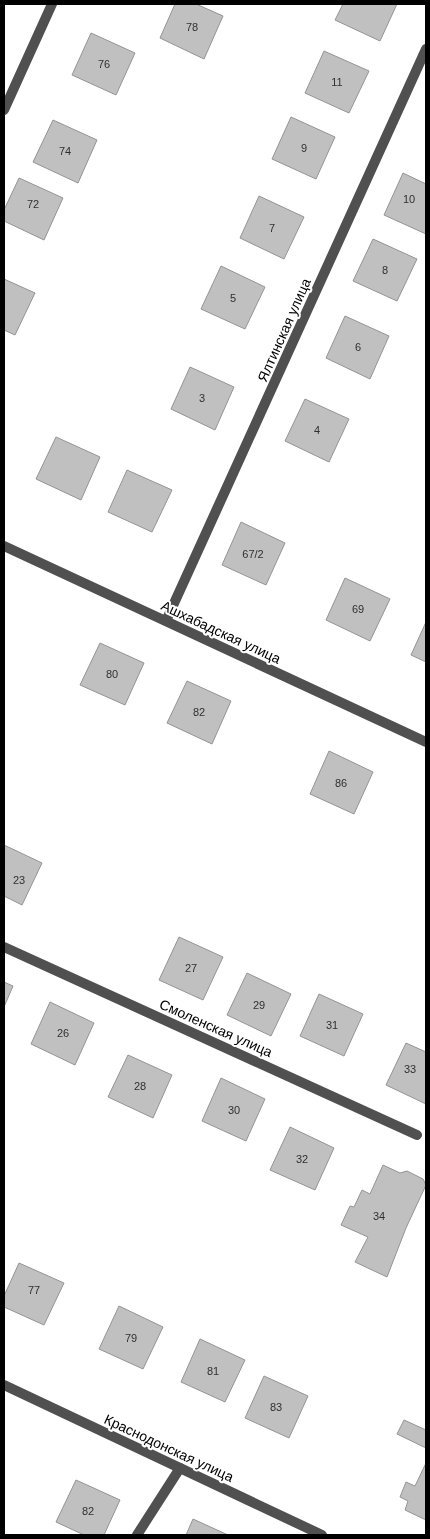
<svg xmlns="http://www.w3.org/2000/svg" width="430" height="1539" viewBox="0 0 430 1539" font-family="Arial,sans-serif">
	<rect width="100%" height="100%" fill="#fff"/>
	<path fill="#c0c0c0" stroke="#949494" d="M175 4H196L223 16 204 59 160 38Z
		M343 4H397L380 41 335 20Z
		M91 33 135 53 116 95 72 75Z
		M324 51 369 71 349 113 305 93Z
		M291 117 335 137 316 179 272 159Z
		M53 120 97 140 78 183 33 162Z
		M403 173 426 184V234L384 215Z
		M19 178 63 198 44 240 4 221V210Z
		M259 196 304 217 284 259 240 238Z
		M373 239 417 259 397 301 353 281Z
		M221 266 265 287 245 329 201 309Z
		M4 279 35 293 15 335 4 330Z
		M345 316 389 336 370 379 326 358Z
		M190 367 234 387 215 430 171 409Z
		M305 399 349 419 329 462 285 441Z
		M56 437 100 457 81 500 36 479Z
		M127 470 172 490 152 532 108 512Z
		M241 522 285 543 266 585 222 565Z
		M345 578 390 599 370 641 326 620Z
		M426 622V662L411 655Z
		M100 643 144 663 125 705 80 685Z
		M187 681 231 701 212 744 167 723Z
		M329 751 373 772 354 814 310 794Z
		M4 845 42 863 22 905 4 896Z
		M179 937 223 957 203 1000 159 980Z
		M247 973 291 994 271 1036 227 1015Z
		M4 982 13 986 4 1007Z
		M319 994 363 1014 344 1056 300 1036Z
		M50 1002 94 1023 75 1065 31 1044Z
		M406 1043 426 1052V1104L386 1085Z
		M128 1055 172 1075 153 1118 108 1097Z
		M221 1078 265 1099 246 1141 202 1121Z
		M290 1127 334 1148 315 1190 270 1170Z
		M383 1165 400 1173 407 1171 423 1179 426 1185 406 1228 387 1277 355 1262 368 1237 341 1225 350 1206 354 1207 362 1190 370 1194Z
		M19 1263 64 1283 44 1325 4 1307V1296Z
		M119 1306 163 1327 143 1369 99 1349Z
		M200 1339 245 1360 225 1402 181 1382Z
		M264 1376 308 1396 289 1438 245 1418Z
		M404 1420 426 1430V1448L397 1434Z
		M426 1463V1520L405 1510 408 1501 400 1497 406 1482 415 1486Z
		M76 1480 120 1500 104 1535H84L56 1522Z
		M193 1519 228 1535H186Z"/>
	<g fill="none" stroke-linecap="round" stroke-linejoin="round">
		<path stroke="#505050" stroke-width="10" d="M137 1535 180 1468"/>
		<path stroke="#505050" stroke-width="10" d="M4 110 52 4
			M4 546 426 742
			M166 621 426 49
			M4 947 417 1135
			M4 1385 322 1535"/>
	</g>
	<g text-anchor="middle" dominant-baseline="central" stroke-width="4" stroke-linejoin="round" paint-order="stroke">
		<g font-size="11" fill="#303030">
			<text x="192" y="27">78</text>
			<text x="104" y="64">76</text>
			<text x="337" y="82">11</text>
			<text x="304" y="148">9</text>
			<text x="65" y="151">74</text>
			<text x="409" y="199">10</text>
			<text x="33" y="204">72</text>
			<text x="272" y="228">7</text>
			<text x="385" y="270">8</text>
			<text x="233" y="298">5</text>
			<text x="358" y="347">6</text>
			<text x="202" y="398">3</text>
			<text x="317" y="430">4</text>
			<text x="253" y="554">67/2</text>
			<text x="358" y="609">69</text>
			<text x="112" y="674">80</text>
			<text x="199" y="712">82</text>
			<text x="341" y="783">86</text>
			<text x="19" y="880">23</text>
			<text x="191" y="968">27</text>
			<text x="259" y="1005">29</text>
			<text x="332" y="1025">31</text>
			<text x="63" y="1033">26</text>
			<text x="410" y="1069">33</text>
			<text x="140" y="1086">28</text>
			<text x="234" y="1110">30</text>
			<text x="302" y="1159">32</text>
			<text x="379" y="1216">34</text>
			<text x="34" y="1290">77</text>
			<text x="131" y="1338">79</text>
			<text x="213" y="1371">81</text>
			<text x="276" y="1407">83</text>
			<text x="88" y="1511">82</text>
		</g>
		<g font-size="14" fill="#000" stroke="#fff">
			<text transform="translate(284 330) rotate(-66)">Ялтинская улица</text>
			<text transform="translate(221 632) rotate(25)">Ашхабадская улица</text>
			<text transform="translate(216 1028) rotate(24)">Смоленская улица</text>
			<text transform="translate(169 1448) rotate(25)">Краснодонская улица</text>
		</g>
	</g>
	<rect width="430" height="1539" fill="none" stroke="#000000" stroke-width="10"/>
</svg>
